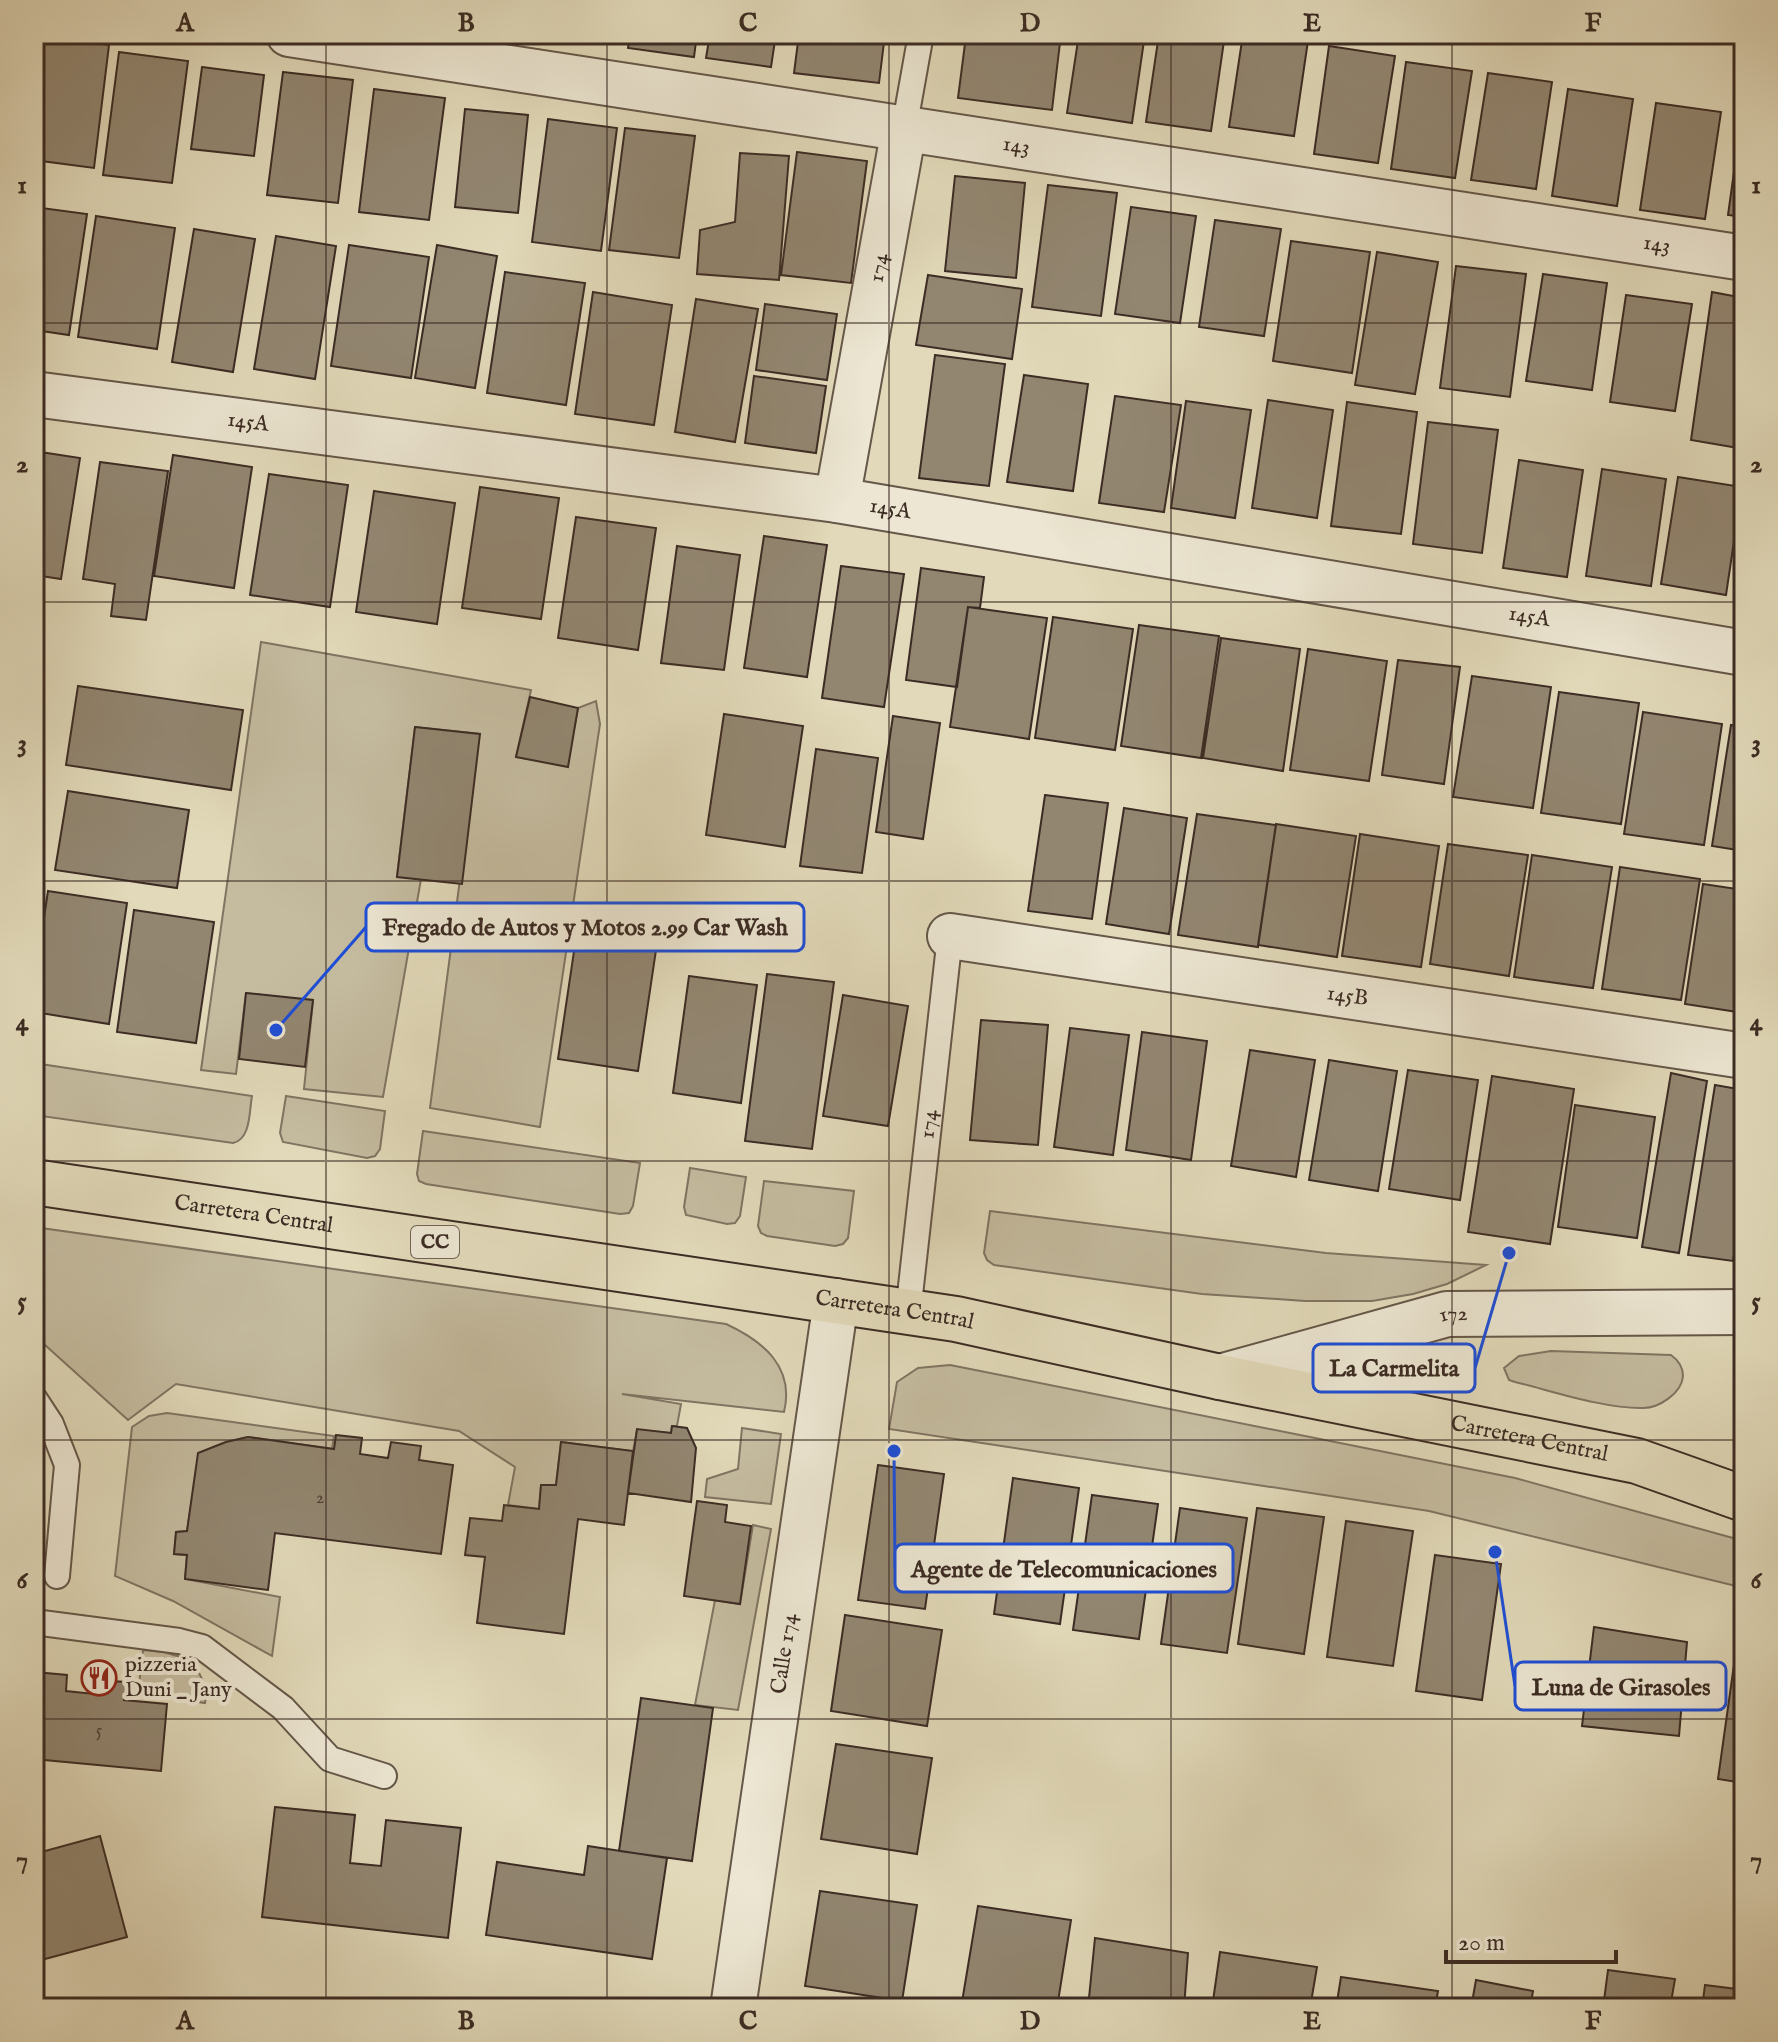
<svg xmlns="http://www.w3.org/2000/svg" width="1778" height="2042" viewBox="0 0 1778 2042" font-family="'IM FELL English',serif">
	<rect width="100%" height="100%" fill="#e1d9b9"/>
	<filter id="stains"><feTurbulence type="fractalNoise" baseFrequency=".0025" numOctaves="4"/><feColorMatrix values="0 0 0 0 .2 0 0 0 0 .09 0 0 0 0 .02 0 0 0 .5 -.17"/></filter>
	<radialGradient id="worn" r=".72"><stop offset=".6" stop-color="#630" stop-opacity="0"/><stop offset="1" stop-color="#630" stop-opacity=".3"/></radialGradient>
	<path fill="#c5bca0" stroke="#807462" stroke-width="2" d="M261 642 531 690 516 757 567 766 578 708 596 701 600 724 540 1127 430 1108 479 734 415 727 397 876 421 879 383 1097 304 1089 313 1001 246 993 236 1074 201 1070Z
		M34 1063 252 1096C249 1112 251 1139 233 1143L34 1115Z
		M286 1096 385 1111 380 1149 375 1156 367 1158 283 1142 280 1133Z
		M423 1131 640 1163 633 1206 629 1213 620 1214 426 1184 419 1181 417 1174Z
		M690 1168 746 1177 740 1216 735 1223 727 1224 686 1215 684 1207Z
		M764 1181 854 1191 848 1238 843 1244 835 1246 767 1236 761 1233 758 1226Z
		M990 1211 1326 1253 1486 1265 1447 1284 1413 1294 1372 1301H1305L1202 1294 994 1265 987 1260 984 1253Z
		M34 1227 726 1324C763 1341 795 1367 784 1412L622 1394 681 1404 677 1426H672L671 1433 637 1430 633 1451 561 1442 556 1485 541 1486 539 1509 508 1505 515 1467 459 1431 176 1384 128 1420 34 1335Z
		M1551 1351 1671 1355C1678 1360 1683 1367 1683 1376 1682 1393 1659 1408 1643 1408 1606 1409 1552 1391 1515 1382L1509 1380 1504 1368 1519 1356Z
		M950 1365 1515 1478 1744 1541V1588L1429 1511 889 1429 897 1382 918 1368Z
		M167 1413 334 1436 332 1449 248 1437 226 1442 199 1453 187 1531 176 1532 174 1554 187 1555 185 1579 280 1597 272 1656 173 1601 115 1576 132 1427 149 1416Z
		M742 1428 781 1434 771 1504 705 1497 707 1479 738 1469Z
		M753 1525 771 1529 738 1710 695 1705 715 1600 740 1604Z
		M143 1650 164 1652 190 1660C200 1671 208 1689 205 1703L138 1693Z"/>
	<path fill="#928671" stroke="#3c2c24" stroke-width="2" d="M571 34H624L623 41Z
		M630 34H697L694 57 628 48Z
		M710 34H776L771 67 706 58Z
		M799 34H885L879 83 794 73Z
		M995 34H1061L1052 110 958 98 966 36 994 40Z
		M1079 34H1145L1132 123 1067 113Z
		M1159 34H1225L1211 131 1146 122Z
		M1243 34H1309L1294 136 1229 127Z
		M40 36 109 45 94 168 34 160V80Z
		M1329 46 1395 56 1378 163 1314 154Z
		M119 52 188 61 172 183 103 175Z
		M1406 62 1472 71 1455 178 1391 169Z
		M202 67 264 75 254 156 191 149Z
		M283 72 353 80 338 203 267 195Z
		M1488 73 1552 82 1536 189 1471 180Z
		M374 89 445 98 429 220 359 212Z
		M1568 89 1633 99 1617 206 1552 196Z
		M1656 103 1721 112 1705 219 1640 210Z
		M1743 107H1744V217L1728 215Z
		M465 109 528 115 518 213 455 207Z
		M548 119 617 128 601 251 532 242Z
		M625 128 695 136 679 258 609 250Z
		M797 152 867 161 851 283 781 275Z
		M740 153 789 156 779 280 697 274 700 230 735 222Z
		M955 176 1025 183 1016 278 945 271Z
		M1048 185 1117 193 1101 316 1032 307Z
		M34 207 87 214 69 335 34 330Z
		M1131 207 1196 216 1180 323 1115 314Z
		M96 216 175 228 157 349 78 337Z
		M1215 220 1281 229 1264 336 1199 327Z
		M194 229 255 239 233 372 172 362Z
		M276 236 336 246 315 379 254 369Z
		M1291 241 1370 252 1352 373 1273 361Z
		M349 245 429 257 411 378 331 366Z
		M437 245 497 256 475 388 415 378Z
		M1377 252 1438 262 1415 394 1355 385Z
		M1456 266 1526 274 1510 397 1440 388Z
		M505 272 585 283 566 405 487 393Z
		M1543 274 1607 283 1592 390 1526 381Z
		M928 275 1022 289 1012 359 916 345Z
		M593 292 672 305 654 425 575 414Z
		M1712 292 1744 298V449L1691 440Z
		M1626 295 1692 304 1675 411 1610 402Z
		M696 299 758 309 735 442 675 432Z
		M765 304 837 314 827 380 756 370Z
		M935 355 1005 364 989 486 919 478Z
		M1024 375 1088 384 1073 491 1007 482Z
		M754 376 826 386 816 453 745 443Z
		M1115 396 1181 405 1164 512 1099 503Z
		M1268 400 1333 410 1317 518 1252 508Z
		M1186 401 1251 410 1235 518 1171 508Z
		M1347 402 1417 412 1401 534 1331 526Z
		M1428 422 1498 430 1482 553 1413 544Z
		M34 451 80 458 61 579 34 575Z
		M173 455 252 467 234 588 154 576Z
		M1519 460 1583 470 1567 577 1503 568Z
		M100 462 168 471 146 620 111 616 115 584 83 579Z
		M1602 469 1666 479 1651 586 1586 576Z
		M269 474 348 485 330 607 250 595Z
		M1678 477 1742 487 1726 595 1661 584Z
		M480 487 559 498 541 619 462 608Z
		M374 491 455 503 437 624 356 612Z
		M576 517 656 528 638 650 558 638Z
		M764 536 827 545 807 677 744 668Z
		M677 546 740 555 724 670 661 663Z
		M841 566 904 574 884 707 822 698Z
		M921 568 984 577 980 608 968 607 957 687 906 680Z
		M968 607 1047 618 1029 739 950 727Z
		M1053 617 1133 629 1115 750 1035 738Z
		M1139 625 1219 636 1201 758 1121 746Z
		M1221 638 1300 649 1283 771 1203 758Z
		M1308 649 1387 661 1369 781 1290 770Z
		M1398 660 1460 667 1444 784 1382 775Z
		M1472 676 1551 687 1533 808 1453 797Z
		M78 686 243 710 231 790 66 765Z
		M1559 692 1639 703 1621 824 1541 813Z
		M530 697 578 708 568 767 516 757Z
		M1643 712 1722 724 1704 845 1624 834Z
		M724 714 803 726 785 847 706 835Z
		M893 716 940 723 923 839 876 832Z
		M1731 725 1744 727V851L1712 846Z
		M415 727 480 734 462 884 397 877Z
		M816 749 878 758 862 873 800 866Z
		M68 791 189 810 177 888 55 870Z
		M1045 795 1108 803 1092 919 1028 911Z
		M1124 808 1187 818 1169 934 1106 924Z
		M1197 814 1276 825 1258 947 1178 935Z
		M1276 824 1356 836 1337 957 1258 945Z
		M1360 834 1439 846 1421 967 1342 956Z
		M1448 844 1528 855 1509 976 1430 964Z
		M1532 855 1612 867 1593 988 1514 977Z
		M1620 867 1700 879 1681 1000 1602 989Z
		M1703 884 1744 890V1013L1685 1004Z
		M48 891 127 903 109 1024 34 1012V982Z
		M134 910 214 922 196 1043 117 1032Z
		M576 938 656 950 638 1071 558 1059Z
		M767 974 834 982 812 1149 745 1141Z
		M689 976 757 985 741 1103 673 1093Z
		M246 993 313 1000 305 1067 239 1059Z
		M843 995 908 1006 888 1126 823 1116Z
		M981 1020 1048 1025 1038 1145 970 1140Z
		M1070 1028 1129 1035 1113 1155 1054 1147Z
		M1142 1032 1207 1041 1191 1160 1126 1150Z
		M1250 1050 1315 1060 1296 1177 1231 1166Z
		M1329 1060 1397 1071 1378 1191 1309 1180Z
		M1408 1070 1478 1080 1460 1200 1389 1189Z
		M1671 1073 1707 1081 1679 1253 1642 1247Z
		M1492 1076 1574 1089 1550 1244 1468 1232Z
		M1715 1085 1744 1090V1192L1733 1261 1688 1255Z
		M1575 1105 1655 1117 1637 1238 1558 1227Z
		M672 1426 687 1428 696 1448 691 1502 628 1493 637 1429 671 1433Z
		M336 1435 362 1438 360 1454 388 1458 391 1442 421 1446 419 1460 453 1465 441 1554 275 1533 268 1590 185 1579 187 1555 174 1554 176 1532 187 1531 198 1453 226 1442 248 1437 334 1449Z
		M561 1442 633 1451 624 1525 578 1519 564 1634 477 1623 485 1557 465 1555 470 1518 502 1521 504 1505 539 1509 541 1485H556Z
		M878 1465 944 1474 925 1609 858 1600Z
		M1013 1478 1079 1488 1060 1624 994 1614Z
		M1092 1495 1158 1504 1139 1639 1073 1630Z
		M697 1501 727 1505 725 1522 751 1526 740 1604 684 1596Z
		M1180 1508 1247 1518 1227 1653 1161 1644Z
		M1257 1508 1324 1517 1304 1654 1238 1644Z
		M1346 1521 1413 1531 1393 1666 1327 1657Z
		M1435 1555 1501 1564 1482 1700 1416 1691Z
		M845 1615 942 1630 927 1726 831 1711Z
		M1594 1627 1687 1642 1679 1736 1582 1726Z
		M1737 1643 1744 1644V1783L1718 1779Z
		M35 1672 67 1675 66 1691 94 1694 95 1680 126 1682 124 1700 167 1704 161 1771 34 1759Z
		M641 1698 713 1708 692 1861 619 1851Z
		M836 1744 932 1758 917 1854 821 1839Z
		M275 1807 355 1815 350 1863 381 1866 386 1820 461 1828 448 1938 262 1917Z
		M100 1836 127 1937 34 1962V1854Z
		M588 1846 667 1858 652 1959 486 1935 497 1862 584 1875Z
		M820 1891 917 1905 902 2001 805 1986Z
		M978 1906 1071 1920 1057 2008H961Z
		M1095 1938 1188 1953 1184 2008H1088Z
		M1220 1952 1317 1967 1310 2008H1212Z
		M1608 1970 1675 1979 1670 2008H1603Z
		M1341 1977 1438 1991 1435 2008H1336Z
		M1476 1980 1533 1991 1530 2008H1471Z
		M1705 1985 1744 1990V2008H1702Z"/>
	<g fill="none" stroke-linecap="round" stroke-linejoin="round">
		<defs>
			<g id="service">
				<path d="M904 129 921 34"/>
				<path id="s1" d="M908 1313 950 936"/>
				<path d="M34 1398 51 1424 67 1465 57 1576"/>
				<path d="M34 1622 179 1641 202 1647 283 1708 330 1759 384 1776"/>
			</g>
			<g id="minor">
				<path id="s2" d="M289 34 1744 258"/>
				<path id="s3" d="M34 394 837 500 1744 653"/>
				<path id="s4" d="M837 500 904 129"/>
				<path id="s5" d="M950 936 1744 1056"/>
			</g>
			<g id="tertiary">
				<path id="s6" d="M1220 1377 1447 1314 1744 1312"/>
				<path id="s7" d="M733 2008 836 1301"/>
			</g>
			<g id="primary">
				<path id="s8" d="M34 1182 956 1319 1220 1377 1637 1461 1744 1499"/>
			</g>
		</defs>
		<use href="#service" stroke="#655749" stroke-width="28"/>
		<use href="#minor" stroke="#655749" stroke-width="48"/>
		<use href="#tertiary" stroke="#655749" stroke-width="48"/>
		<use href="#primary" stroke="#3c2c24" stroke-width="48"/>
		<use href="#service" stroke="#ece6d2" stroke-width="24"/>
		<use href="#minor" stroke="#ece6d2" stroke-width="44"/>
		<use href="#tertiary" stroke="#ece6d2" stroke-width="44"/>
		<use href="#primary" stroke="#e1d9b9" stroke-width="44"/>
	</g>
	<path fill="none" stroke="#3c2c24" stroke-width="2" stroke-opacity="0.55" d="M326 34V2008M607 34V2008M889 34V2008M1171 34V2008M1452 34V2008M34 323H1744M34 602H1744M34 881H1744M34 1161H1744M34 1440H1744M34 1719H1744"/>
	<defs>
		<symbol id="restaurant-ring" viewBox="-11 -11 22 22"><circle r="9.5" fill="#ece6d2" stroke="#8f2418" stroke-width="1.5"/><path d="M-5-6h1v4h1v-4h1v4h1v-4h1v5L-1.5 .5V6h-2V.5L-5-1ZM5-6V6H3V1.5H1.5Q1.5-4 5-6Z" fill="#8f2418"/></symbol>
	</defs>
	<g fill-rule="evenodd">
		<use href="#restaurant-ring" x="79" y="1658" width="40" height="40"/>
	</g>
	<g text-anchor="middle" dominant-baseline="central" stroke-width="8" stroke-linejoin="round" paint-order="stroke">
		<g font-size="18" fill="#524237">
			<text x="320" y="1498">2</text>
			<text x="99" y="1731">5</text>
		</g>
		<rect fill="#ece6d2" stroke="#716458" stroke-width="2" x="411" y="1226" width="48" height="32" rx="6"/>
		<g font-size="20" font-weight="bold" fill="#3c2c24">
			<text x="435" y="1242">CC</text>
		</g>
		<g font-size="22" fill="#3c2c24" stroke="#ece6d2">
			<text stroke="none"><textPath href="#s2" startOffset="736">143</textPath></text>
			<text stroke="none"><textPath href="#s2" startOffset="1384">143</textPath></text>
			<text stroke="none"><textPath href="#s4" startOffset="236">174</textPath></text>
			<text stroke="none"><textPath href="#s3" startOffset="216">145A</textPath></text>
			<text stroke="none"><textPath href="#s3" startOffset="864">145A</textPath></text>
			<text stroke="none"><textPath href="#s3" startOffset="1512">145A</textPath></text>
			<text stroke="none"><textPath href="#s5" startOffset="402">145B</textPath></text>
			<text stroke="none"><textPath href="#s1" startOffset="190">174</textPath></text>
			<text stroke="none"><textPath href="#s8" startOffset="222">Carretera Central</textPath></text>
			<text stroke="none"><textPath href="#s8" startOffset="870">Carretera Central</textPath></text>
			<text stroke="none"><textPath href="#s6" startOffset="242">172</textPath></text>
			<text stroke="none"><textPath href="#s8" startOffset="1518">Carretera Central</textPath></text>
			<text stroke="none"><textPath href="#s7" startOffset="358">Calle 174</textPath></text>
		</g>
		<g font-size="22" fill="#3c2c24" stroke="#ece6d2" text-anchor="start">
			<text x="125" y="1665">pizzeria<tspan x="125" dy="25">Duni _ Jany</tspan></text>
		</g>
	</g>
	<path fill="none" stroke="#1d4ed8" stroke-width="3" d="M276 1030L366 927M1509 1253L1475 1368M894 1451L895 1568M1495 1552L1515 1686"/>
	<g fill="#1d4ed8" stroke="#ece6d2" stroke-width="3">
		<circle cx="276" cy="1030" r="8"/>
		<circle cx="1509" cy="1253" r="8"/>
		<circle cx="894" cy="1451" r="8"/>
		<circle cx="1495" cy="1552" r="8"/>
	</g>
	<g fill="#ece6d2" stroke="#1d4ed8" stroke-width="3">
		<rect x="366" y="903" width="438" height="48" rx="8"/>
		<rect x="1313" y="1344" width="162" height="48" rx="8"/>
		<rect x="895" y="1544" width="338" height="48" rx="8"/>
		<rect x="1515" y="1662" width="211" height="48" rx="8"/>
	</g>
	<g font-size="24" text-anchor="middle" font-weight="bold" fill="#3c2c24">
		<text x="585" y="935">Fregado de Autos y Motos 2.99 Car Wash</text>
		<text x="1394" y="1376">La Carmelita</text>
		<text x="1064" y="1577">Agente de Telecomunicaciones</text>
		<text x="1621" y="1695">Luna de Girasoles</text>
	</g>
	<rect width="1778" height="2042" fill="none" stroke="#e1d9b9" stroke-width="88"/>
	<path d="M1446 1950v12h170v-12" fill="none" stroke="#3c2c24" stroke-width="4"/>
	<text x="1458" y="1950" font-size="24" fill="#3c2c24" stroke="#ece6d2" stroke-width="6" paint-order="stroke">20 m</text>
	<rect x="44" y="44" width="1690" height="1954" fill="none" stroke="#3c2c24" stroke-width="3"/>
	<g font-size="26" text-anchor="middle" font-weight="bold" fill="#3c2c24">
		<text x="185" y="31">A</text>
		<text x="466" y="31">B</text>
		<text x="748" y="31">C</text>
		<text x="1030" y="31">D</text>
		<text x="1312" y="31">E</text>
		<text x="1593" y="31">F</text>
		<text x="22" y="193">1</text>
		<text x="1756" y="193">1</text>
		<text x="22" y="472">2</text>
		<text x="1756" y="472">2</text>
		<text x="22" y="751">3</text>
		<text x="1756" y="751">3</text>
		<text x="22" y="1030">4</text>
		<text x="1756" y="1030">4</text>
		<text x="22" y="1309">5</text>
		<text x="1756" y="1309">5</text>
		<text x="22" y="1588">6</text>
		<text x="1756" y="1588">6</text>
		<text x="22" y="1868">7</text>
		<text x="1756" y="1868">7</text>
		<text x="185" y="2029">A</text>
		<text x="466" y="2029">B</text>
		<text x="748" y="2029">C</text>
		<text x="1030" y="2029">D</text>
		<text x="1312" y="2029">E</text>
		<text x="1593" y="2029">F</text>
	</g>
	<rect width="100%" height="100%" filter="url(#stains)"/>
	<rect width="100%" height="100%" fill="url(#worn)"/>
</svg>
